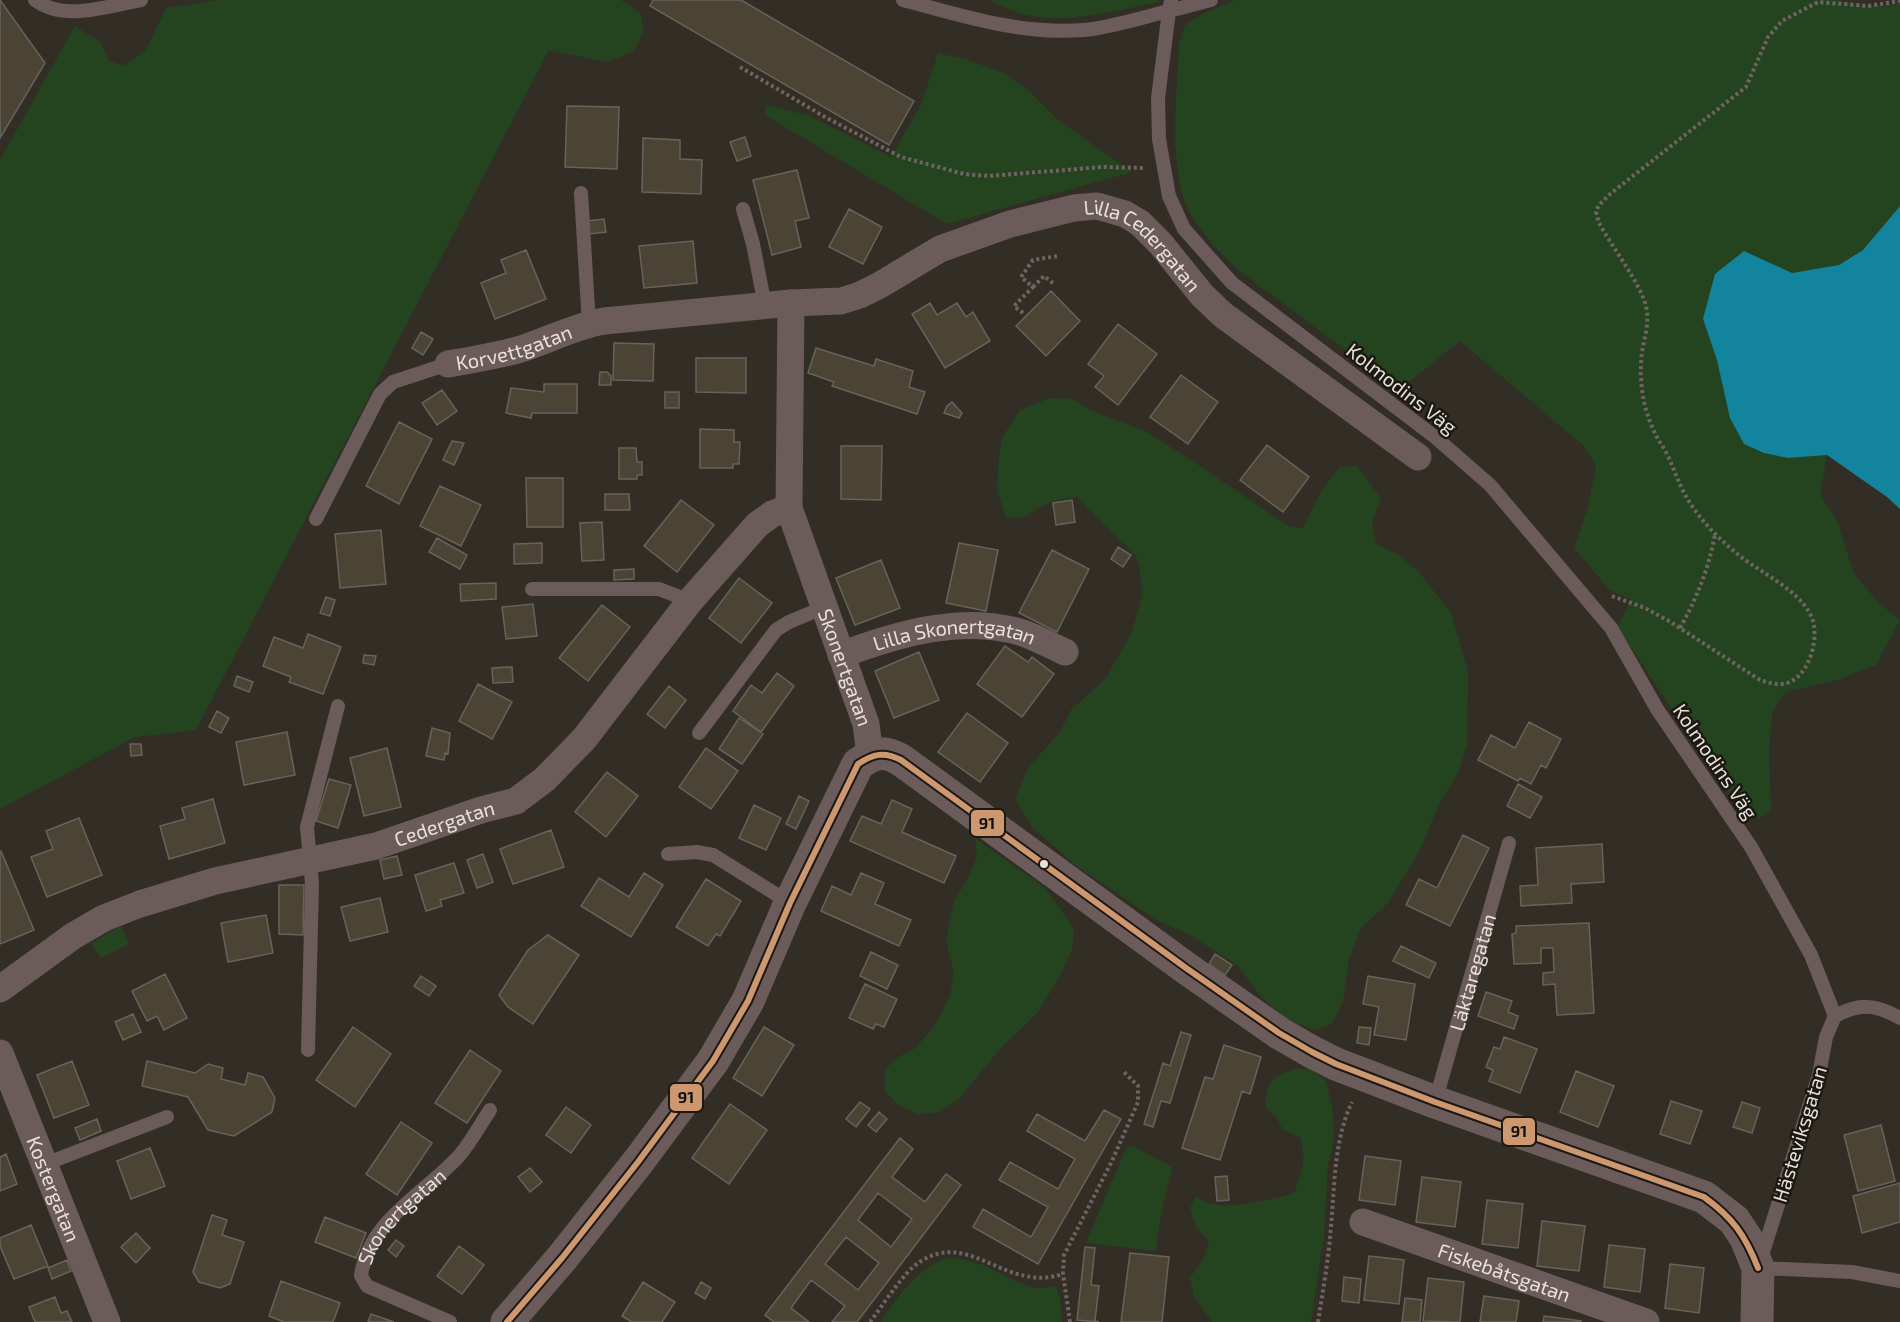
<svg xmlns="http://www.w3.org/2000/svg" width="1900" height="1322" viewBox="0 0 1900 1322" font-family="'Exo 2',sans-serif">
	<rect width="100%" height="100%" fill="#322e26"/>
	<path fill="#244420" d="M219 0H621L640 13 644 31 634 51 607 62 549 50 196 730 135 737 0 809V160L75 26 100 42 109 61 124 66 146 50 166 8Z
		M990 0H1159L1158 2C1114 11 1055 28 1011 10 1003 8 997 3 990 0Z
		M1236 0H1838C1857 5 1881 8 1900 3V206L1863 250 1839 265 1792 273 1744 251 1703 319 1717 360 1788 458 1827 455 1820 496 1837 520 1854 574 1879 603 1900 620 1876 665 1838 680 1785 692 1772 712 1769 752 1771 810 1759 819 1723 787 1617 626 1631 600 1610 590 1574 548 1588 507 1596 466 1584 446 1460 341 1399 390 1237 269C1221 253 1205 237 1192 217 1167 175 1177 94 1179 45L1185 25 1204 13Z
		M938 53 968 60 1004 73 1030 92 1058 120 1132 172 947 224 765 115 766 105 807 115 891 157 921 105Z
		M1050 398 1072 399 1092 411 1145 431 1188 458 1290 527 1303 528 1321 491 1340 467 1357 466 1381 498 1372 523 1376 544 1399 555 1419 572 1451 613 1468 671 1467 744 1458 773 1440 802 1418 854 1388 903 1361 928 1349 959 1343 1001 1332 1024 1314 1030 1284 1018 1261 997 1238 966 1192 936 1155 919 1074 864 1032 827 1015 799 1028 768 1060 732 1071 710 1106 678 1132 632 1142 595 1140 568 1136 556 1077 497C1051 500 1045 503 1023 518L1006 517 997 490 999 455 1003 436 1020 410Z
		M975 838 1045 888 1074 929 1072 950 1056 983 1037 1013 998 1051 960 1098 940 1112 919 1114 898 1105 885 1091V1069L900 1056 916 1048 935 1025 950 996 954 973 946 941 954 901 967 880 977 857Z
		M121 926 129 944 101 958 91 943Z
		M1295 1069H1311L1326 1081 1333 1112 1334 1139 1328 1165 1324 1234 1311 1322H1212L1194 1296 1190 1278 1204 1258 1209 1241 1196 1227 1190 1208 1196 1196C1201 1199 1207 1203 1213 1204 1234 1208 1273 1200 1294 1193 1302 1171 1307 1161 1300 1137L1283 1130 1277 1118 1265 1107C1267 1082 1270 1077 1295 1069Z
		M1127 1146 1137 1148 1172 1167C1166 1195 1158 1222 1156 1251L1086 1243Z
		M947 1258 965 1260 981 1264 1017 1282 1035 1288 1056 1287 1060 1299 1062 1322H880C899 1296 915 1270 947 1258Z"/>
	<path fill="#13849e" d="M1900 206V509L1887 497 1827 455 1788 458 1764 453 1744 444 1730 418 1717 360 1703 319 1715 274 1744 251 1792 273 1839 265 1863 250Z"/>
	<path fill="#4b4435" stroke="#67635c" stroke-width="1.5" fill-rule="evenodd" d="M0 0 45 63 0 138Z
		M653 0H741L914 101 889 145 650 6Z
		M567 106 619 107 617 169 565 167Z
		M745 137 751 156 737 161 730 142Z
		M643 138 680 140V159L702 160 701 194 642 192Z
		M797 170 809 218 795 221 801 247 772 255 753 180Z
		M849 209 882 227 863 264 829 247Z
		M604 219 606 232 589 234 588 221Z
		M693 241 697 283 644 288 639 246Z
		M526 250 546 299 495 319 481 283 506 273 501 260Z
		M1051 291 1080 321 1046 356 1016 326Z
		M930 303 937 315 957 303 966 317 973 312 990 341 945 368 912 314Z
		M1118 324 1157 354 1118 405 1095 387 1104 376 1088 364Z
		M421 332 433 339 423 355 412 348Z
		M614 343 654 344 653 381 613 380Z
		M816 348 874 366 876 359 913 371 909 387 925 392 917 414 832 386 834 382 808 373Z
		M696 358H746V393L696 392Z
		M600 372H607L611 376V385H599Z
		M1181 375 1218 402 1188 444 1150 417Z
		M544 384H577V413H532L531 418 506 413 511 388 544 392Z
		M442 390 457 411 437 425 422 403Z
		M665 392H679V408H665Z
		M952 402 962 413 959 418 944 413 947 406Z
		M399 422 432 439 399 504 366 486Z
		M700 429 734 430V442H740L739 464H733V468H700Z
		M452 441 464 443 454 465 443 460Z
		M1267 445 1309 477 1283 512 1240 480Z
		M841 446H882L881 500 841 499Z
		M619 448H636L637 462H642V475H637V479H619Z
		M526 478H563V527H527Z
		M440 486 481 505 461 546 420 526Z
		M605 494H629L630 510H605Z
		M681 500 714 525 677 572 644 546Z
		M1072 500 1075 522 1056 525 1053 503Z
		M602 522 604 560 582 561 580 523Z
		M381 530 386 584 340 588 335 534Z
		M437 538 467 555 460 569 429 552Z
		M542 543V563L514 564V544Z
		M959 543 998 550 986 611 946 603Z
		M1118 547 1131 555 1123 567 1111 559Z
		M1052 550 1089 569 1057 632 1019 613Z
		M881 560 900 608 855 625 836 578Z
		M634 569V579L614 580V570Z
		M739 578 772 603 741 643 709 618Z
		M496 583V599L461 601 460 584Z
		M326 597 335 600 330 616 320 613Z
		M533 604 537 636 506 639 502 607Z
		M602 605 630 627 588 681 559 658Z
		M308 634 341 647 323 694 289 682 291 677 263 666 274 637 303 648Z
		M1005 646 1028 662 1032 657 1054 674 1022 717 977 684Z
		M919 652 939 700 894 718 875 671Z
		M364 655 376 656 374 665 363 663Z
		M512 667 513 682 493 683 492 668Z
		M777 673 794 686 761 732 733 711 751 685 762 693Z
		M237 676 253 682 249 692 234 686Z
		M478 684 512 702 492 739 459 721Z
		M669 686 686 700 665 728 647 714Z
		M217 711 229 718 221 733 209 727Z
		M967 713 1008 743 980 782 938 752Z
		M739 718 763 734 742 764 719 749Z
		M1529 722 1561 739 1546 768 1541 765 1531 784 1520 778 1518 781 1478 760 1491 735 1515 748Z
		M432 728 450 733 448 754 445 753 444 760 426 756Z
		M287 732 295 775 244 785 236 742Z
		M130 744H141L142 755 131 756Z
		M387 748 401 807 364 816 350 758Z
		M706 748 738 771 711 809 679 787Z
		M607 772 638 796 606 837 575 812Z
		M329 779 351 785 338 828 316 821Z
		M1518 784 1542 797 1530 818 1507 806Z
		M799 796 809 801 796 829 786 824Z
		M213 799 225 843 169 859 160 826 185 819 182 808Z
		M892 800 912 809 902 832 956 856 944 883 850 841 862 816 881 824Z
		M754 805 781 818 766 850 739 838Z
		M79 818 102 875 47 897 31 857 53 849 46 831Z
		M551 830 564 867 513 884 500 849Z
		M1463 835 1489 848 1450 926 1406 905 1419 879 1437 888Z
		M1602 844 1604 882 1571 884 1572 903 1521 906 1520 886 1538 885 1536 848Z
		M1 851 34 930 0 944V852Z
		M483 854 493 882 477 888 467 860Z
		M397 856 402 875 384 879 380 860Z
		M454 863 464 893 440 900 442 906 426 911 415 875Z
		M644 873 663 885 631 937 581 906 599 878 629 897Z
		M861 873 884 883 875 904 911 920 899 946 821 911 832 886 851 895Z
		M706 879 741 901 720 936 716 934 708 946 676 927Z
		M279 885H304L303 935 279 934Z
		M380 898 388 932 350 941 341 907Z
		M266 915 273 953 228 962 221 923Z
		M1589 923 1594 1013 1557 1015 1555 984 1543 985V973L1554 972 1553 948H1541V963L1514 964 1512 934 1516 933V926Z
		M548 935 579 955 533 1024 508 1007 499 995 528 950Z
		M1401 946 1436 963 1429 978 1393 961Z
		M871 952 898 965 887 989 860 976Z
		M1215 954 1232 965 1225 975 1209 964Z
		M165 974 187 1018 164 1030 157 1016 147 1021 132 991Z
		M421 976 436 986 429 996 414 986Z
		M1368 976 1415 984 1406 1040 1374 1035 1379 1007 1363 1004Z
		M865 984 897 999 884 1027 876 1024 873 1029 849 1018Z
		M1486 992 1512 1001 1508 1012 1518 1016 1514 1029 1478 1016Z
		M133 1014 141 1032 123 1040 115 1022Z
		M353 1027 391 1054 355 1107 316 1080Z
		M764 1027 794 1045 762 1096 733 1078Z
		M1359 1027 1371 1028 1369 1045 1357 1043Z
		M1181 1032 1191 1035 1170 1103 1161 1101 1153 1127 1144 1124 1163 1063 1170 1066Z
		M1504 1037 1537 1049 1520 1093 1489 1081 1493 1070 1486 1067 1494 1047 1500 1049Z
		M1224 1045 1261 1057 1250 1094 1242 1091 1220 1160 1182 1148 1205 1077 1213 1079Z
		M470 1050 501 1071 467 1123 435 1103Z
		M72 1061 89 1105 54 1118 37 1075Z
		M147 1061 195 1073 208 1064 223 1068 221 1079 245 1085 248 1073 263 1077 275 1098 272 1112 234 1136 208 1130 188 1097 142 1086Z
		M1576 1071 1614 1086 1598 1127 1560 1112Z
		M1671 1101 1702 1111 1690 1144 1660 1134Z
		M860 1102 870 1109 856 1127 846 1119Z
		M1742 1102 1760 1108 1752 1133 1733 1127Z
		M730 1104 767 1130 729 1184 692 1158Z
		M566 1107 591 1125 571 1153 546 1135Z
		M1104 1110 1121 1119 1038 1264 973 1227 983 1209 1031 1237 1048 1207 999 1180 1010 1162 1058 1189 1075 1159 1027 1131 1037 1114 1085 1141Z
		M879 1112 887 1119 876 1132 868 1125Z
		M97 1119 101 1131 80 1140 75 1128Z
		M401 1122 432 1143 397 1195 366 1174Z
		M1881 1125 1895 1181 1858 1191 1844 1135Z
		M900 1138 913 1149 892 1177 925 1202 946 1174 961 1185 857 1322H832L845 1306 811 1280 791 1308 809 1322H774L765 1315ZM878 1193 912 1219 891 1247 858 1220ZM846 1237 879 1263 858 1290 825 1264Z
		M150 1148 165 1186 131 1199 117 1161Z
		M6 1154 17 1184 0 1191V1157Z
		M1365 1156 1401 1161 1395 1205 1359 1200Z
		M530 1168 542 1182 530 1192 518 1177Z
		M1227 1176 1229 1200 1217 1201 1215 1177Z
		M1422 1177 1461 1182 1455 1227 1416 1222Z
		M1900 1183V1222L1862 1233 1853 1196Z
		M1487 1200 1523 1204 1518 1248 1482 1244Z
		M212 1215 227 1220 222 1235 244 1242 230 1284 220 1288 199 1282 193 1272Z
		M325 1217 366 1233 356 1258 315 1242Z
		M1542 1221 1585 1226 1579 1271 1537 1266Z
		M31 1225 48 1266 14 1279 0 1246V1238Z
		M136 1233 150 1248 136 1263 121 1247Z
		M396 1240 404 1246 396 1257 388 1250Z
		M1609 1245 1645 1249 1640 1292 1604 1287Z
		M459 1246 484 1265 462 1294 437 1276Z
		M1085 1247 1095 1248 1091 1285 1099 1286 1095 1321 1099 1322 1077 1320Z
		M1130 1253 1169 1257 1162 1322H1121Z
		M1369 1256 1404 1260 1399 1304 1364 1300Z
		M67 1260 71 1271 52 1279 48 1268Z
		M1670 1264 1704 1268 1699 1313 1665 1308Z
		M1344 1277 1361 1279 1359 1303 1342 1301Z
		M1428 1278 1464 1282 1460 1322 1423 1321Z
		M281 1281 340 1303 333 1322H284L269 1316Z
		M643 1282 675 1302 662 1322H632L622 1316Z
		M701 1282 711 1288 705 1299 695 1293Z
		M1484 1296 1519 1301 1516 1322H1480Z
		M55 1297 61 1313 67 1311 72 1322H35L29 1307Z
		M1405 1298 1422 1300 1420 1322H1402Z
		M371 1314 394 1322H368Z
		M1544 1316 1581 1321V1322H1543Z"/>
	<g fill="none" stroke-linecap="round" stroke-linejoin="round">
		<path stroke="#6f6462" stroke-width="4" stroke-dasharray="3 3" stroke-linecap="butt" d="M740 67 825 117 901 157 964 174 989 176 1102 167 1144 168
			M1033 287 1044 276 1054 284
			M1023 313 1014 306 1033 287 1021 277 1033 260 1058 256
			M1612 596 1645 608 1669 621 1760 680C1767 682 1775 685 1782 684 1807 681 1817 646 1814 626 1810 595 1762 574 1740 556 1721 541 1703 523 1690 503 1680 488 1675 471 1667 454 1663 446 1657 439 1654 431 1644 410 1640 387 1641 364 1641 344 1651 327 1646 306 1640 283 1612 247 1599 223L1596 212 1599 205 1610 194 1746 87 1768 37 1782 21 1818 2 1868 6 1900 1
			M1680 628C1697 598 1709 568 1715 534
			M870 1322C883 1305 898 1281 913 1267 956 1231 988 1271 1031 1277 1042 1279 1053 1277 1063 1274
			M1070 1322 1063 1274 1064 1255 1112 1161 1138 1102V1086L1123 1071
			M1318 1322C1323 1290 1329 1257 1331 1225 1335 1183 1334 1140 1352 1102"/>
		<g stroke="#6c5b5b" stroke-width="14">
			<path d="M35 0C64 22 108 6 141 0"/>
			<path d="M903 0C962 16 1022 35 1084 30 1110 28 1143 17 1169 11L1158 98 1159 139 1169 196 1184 229 1232 283 1435 437 1490 485 1611 628 1657 709 1751 847 1811 955 1835 1016"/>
			<path d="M1171 0 1169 11 1211 0"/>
			<path d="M581 193 589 324"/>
			<path d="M743 209 753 244 765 306"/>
			<path d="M316 519 380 394 393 382 448 364"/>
			<path d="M532 589H659L690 601"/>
			<path d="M699 733 776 630 789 622 825 607"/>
			<path d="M668 854 697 852 713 855 790 903"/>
			<path d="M1900 1018C1875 1004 1860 1003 1835 1016L1826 1037 1819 1075 1758 1268 1852 1272 1900 1281"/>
			<path d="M308 1050 312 884 307 827 338 706"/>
			<path id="s1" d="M1435 1102 1509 843"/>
			<path d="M45 1164 167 1117"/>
			<path id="s2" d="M450 1322 367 1286 361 1276C368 1221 424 1194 459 1156 471 1142 480 1125 490 1110"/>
		</g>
		<g stroke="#6c5b5b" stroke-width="27">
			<path id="s3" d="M791 303 789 508 866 724 870 755"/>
			<path id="s4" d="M448 364C472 360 497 356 521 349 549 340 575 326 604 321L791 303 841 301 860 295 880 285 940 249 1010 224 1074 208 1097 206 1125 214 1140 223 1160 243 1202 295 1223 315 1418 457"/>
			<path id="s5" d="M841 655C897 634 964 614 1023 633 1037 638 1052 646 1065 652"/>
			<path id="s6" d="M0 989 73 936 104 918 140 904 215 881 376 846 481 810 516 801 545 779 584 739 690 601 757 525 772 514 789 508"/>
			<path id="s7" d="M0 1053 107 1322"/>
			<path id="s8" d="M1363 1222 1646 1322"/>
		</g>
		<path stroke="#6c5b5b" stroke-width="33" d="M507 1322 562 1258 638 1162 713 1061 748 1001 790 903 858 764C875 752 883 750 901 760L1186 968 1279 1033 1312 1052 1336 1064 1435 1102 1704 1197 1734 1220 1746 1238 1758 1268 1757 1322"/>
		<defs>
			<path id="bus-1" d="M507 1322 562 1258 638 1162 713 1061 748 1001 790 903 858 764C873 754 884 751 901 760L1186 968 1279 1033 1312 1052 1336 1064 1435 1102 1704 1197C1733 1218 1745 1235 1758 1268"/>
		</defs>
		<use href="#bus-1" stroke="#1c1812" stroke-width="10"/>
		<use href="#bus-1" stroke="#cd976f" stroke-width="6"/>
	</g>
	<circle fill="#e7e2d9" stroke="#1c1812" stroke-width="2" cx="1044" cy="864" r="5"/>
	<g text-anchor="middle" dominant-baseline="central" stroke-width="5" stroke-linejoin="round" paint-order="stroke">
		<g font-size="20" fill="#e7e2d9" stroke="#1c1812">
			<text stroke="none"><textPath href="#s4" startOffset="736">Lilla Cedergatan</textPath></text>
			<text stroke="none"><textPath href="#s4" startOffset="68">Korvettgatan</textPath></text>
			<text transform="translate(1402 388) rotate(38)">Kolmodins Väg</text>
			<text stroke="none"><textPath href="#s5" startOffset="117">Lilla Skonertgatan</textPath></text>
			<text stroke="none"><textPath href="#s3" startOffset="374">Skonertgatan</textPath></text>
			<text transform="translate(1716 761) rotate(56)">Kolmodins Väg</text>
			<text stroke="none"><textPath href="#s6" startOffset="480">Cedergatan</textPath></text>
			<text stroke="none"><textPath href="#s1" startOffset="135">Läktaregatan</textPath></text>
			<text transform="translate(1799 1134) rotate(-73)">Hästeviksgatan</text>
			<text stroke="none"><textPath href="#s7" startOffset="146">Kostergatan</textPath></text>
			<text stroke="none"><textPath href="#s2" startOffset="176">Skonertgatan</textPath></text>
			<text stroke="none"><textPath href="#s8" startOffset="150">Fiskebåtsgatan</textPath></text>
		</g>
	</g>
	<g stroke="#1c1812" stroke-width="2">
		<rect x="970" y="809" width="35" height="28" rx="6" fill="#cd976f"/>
		<rect x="669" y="1083" width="34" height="29" rx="6" fill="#cd976f"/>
		<rect x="1502" y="1117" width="34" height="29" rx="6" fill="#cd976f"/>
	</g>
	<g font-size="16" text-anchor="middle" font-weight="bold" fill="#111">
		<text x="987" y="829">91</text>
		<text x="686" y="1103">91</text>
		<text x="1519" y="1137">91</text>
	</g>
</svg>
